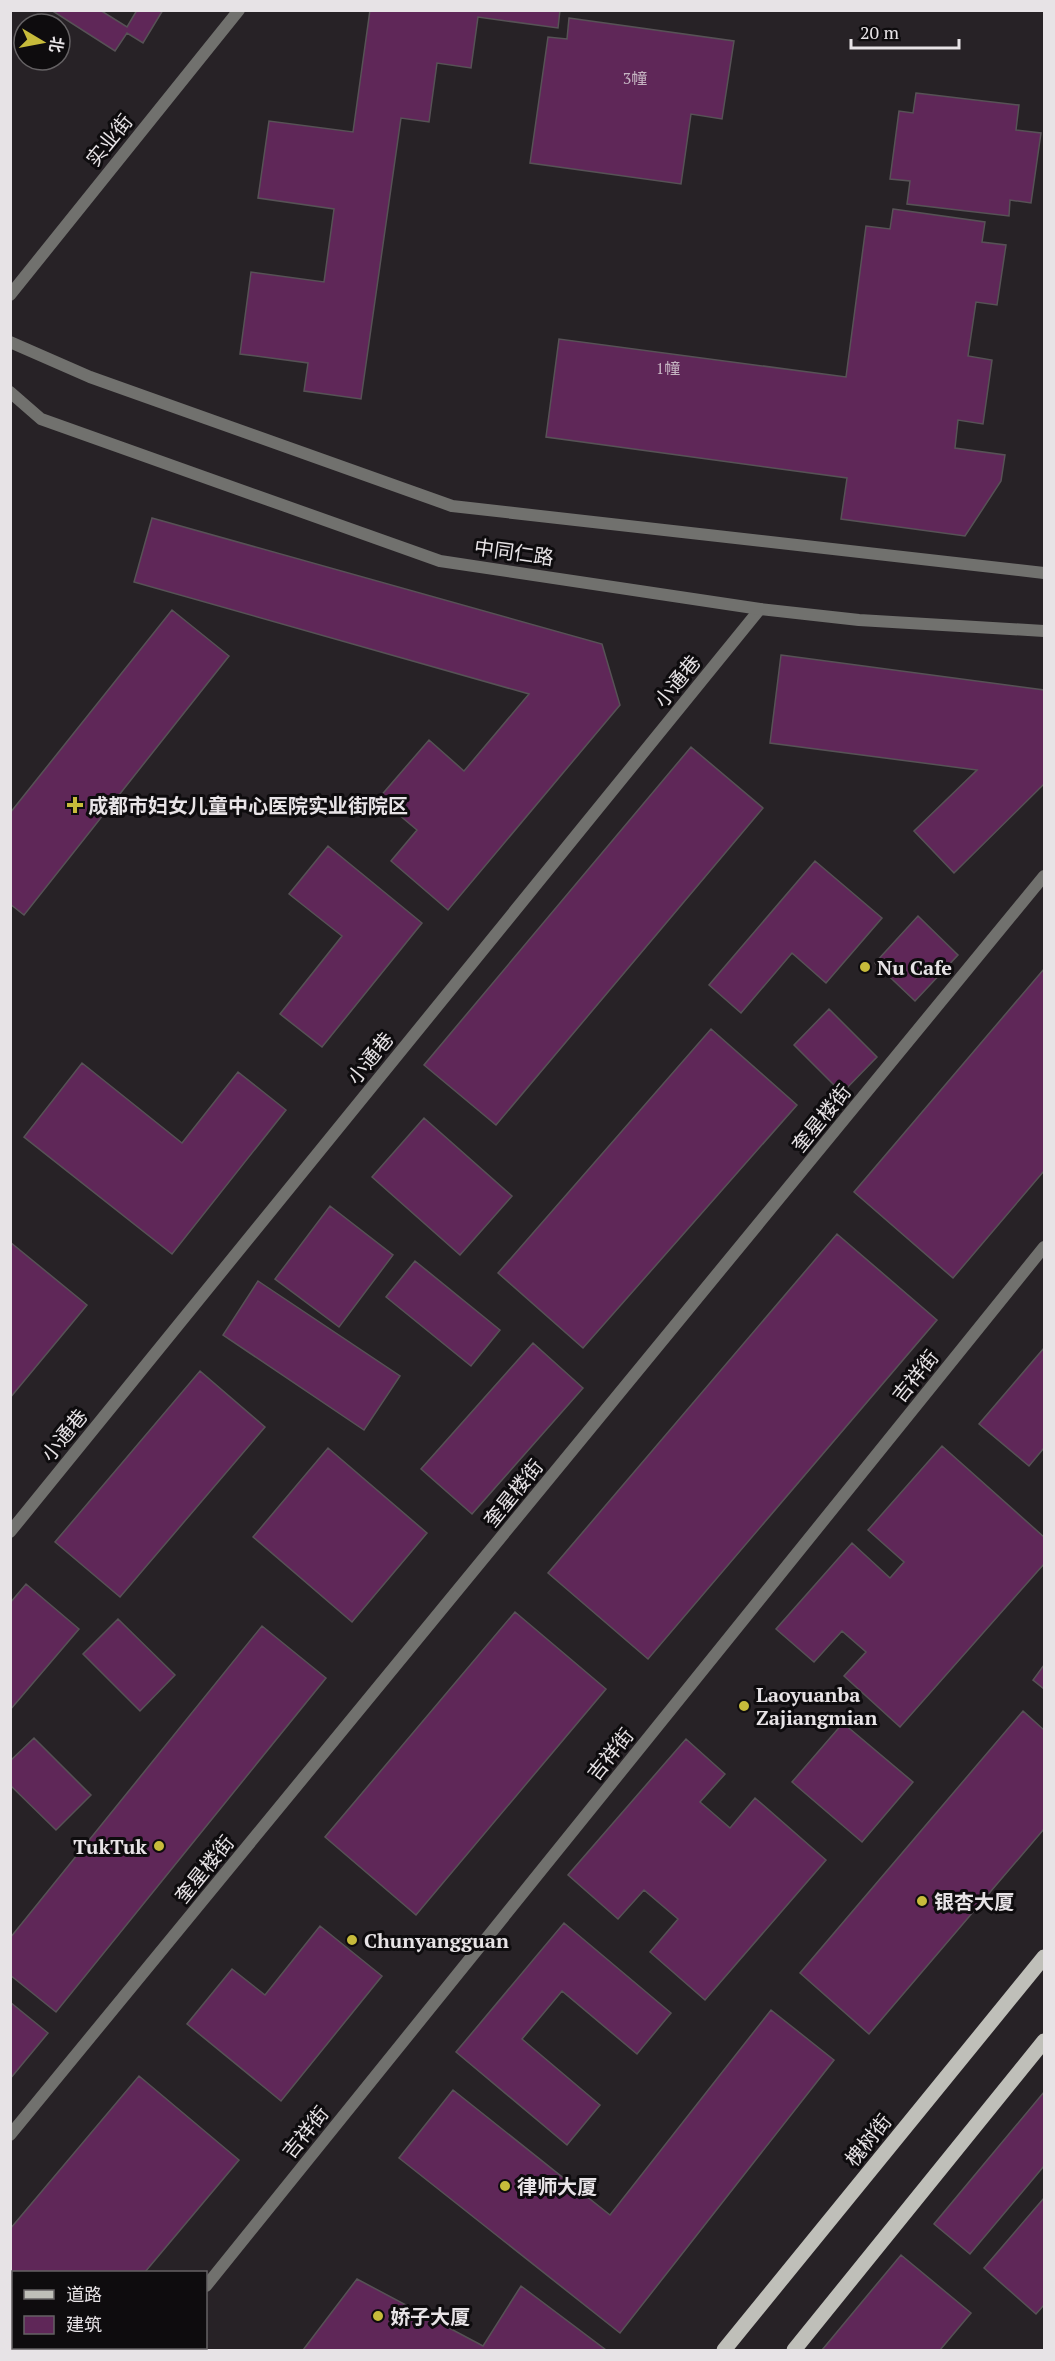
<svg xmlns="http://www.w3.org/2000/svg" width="1055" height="2361" viewBox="0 0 1055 2361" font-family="'PT Serif','Noto Sans SC',serif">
	<rect width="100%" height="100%" fill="#272226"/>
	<path fill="#5f2758" stroke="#575256" stroke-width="1.5" d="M51 10H100L127 27 137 10H163L143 43 127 33 115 51Z
		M370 10H560L558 28 478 17 471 68 437 63 429 122 401 118 361 399 304 391 308 363 240 354 251 272 324 282 334 209 258 198 269 121 353 132Z
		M569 18 734 41 722 119 691 114 681 184 530 163 548 37 567 39Z
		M916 93 1019 105 1016 130 1041 133 1031 203 1010 200 1009 216 907 204 910 181 890 179 899 111 913 113Z
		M893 209 985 222 982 242 1006 245 997 305 976 302 968 356 992 360 983 424 958 420 955 448 1005 455 1001 481 965 536 841 519 847 478 546 437 559 339 846 377 866 226 890 229Z
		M152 518 602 644 620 705 448 910 391 861 417 830 379 798 429 740 464 771 529 694 134 582Z
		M172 610 229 656 24 915 10 904V813Z
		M781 655 1044 690V784L954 873 914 831 977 770 770 743Z
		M691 747 763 808 496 1125 424 1065Z
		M328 846 422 923 322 1047 280 1014 342 936 289 894Z
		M815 861 882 918 826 983 792 953 741 1013 709 985Z
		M918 916 958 955 915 1001 875 963Z
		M1044 969V1171L953 1278 854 1192Z
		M829 1009 877 1057 842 1093 794 1045Z
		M711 1029 797 1105 583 1348 498 1273Z
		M82 1063 182 1143 238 1072 286 1110 172 1254 24 1137Z
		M424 1118 512 1196 460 1255 372 1177Z
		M330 1206 393 1255 339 1327 275 1279Z
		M837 1234 937 1320 648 1659 548 1573Z
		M10 1242 87 1305 10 1398Z
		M415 1261 500 1330 471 1366 386 1297Z
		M258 1281 400 1376 364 1430 223 1335Z
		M533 1343 583 1388 472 1514 421 1469Z
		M1044 1348V1448L1029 1466 979 1424Z
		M200 1371 265 1427 120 1597 55 1542Z
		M942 1446 1044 1537V1564L900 1727 844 1676 866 1652 842 1631 814 1662 776 1629 852 1543 890 1578 904 1562 868 1530Z
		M328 1448 427 1533 352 1622 253 1537Z
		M26 1584 79 1629 10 1710V1603Z
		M515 1612 606 1689 416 1915 325 1837Z
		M118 1619 175 1675 140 1711 83 1654Z
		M262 1626 326 1678 56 2012 10 1975V1938Z
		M1044 1665V1689L1033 1680Z
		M1023 1711 1044 1730V1829L869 2034 800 1973Z
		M843 1723 913 1782 862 1842 792 1782Z
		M34 1738 91 1795 56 1830 10 1785V1761Z
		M686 1739 725 1774 700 1802 730 1828 755 1798 826 1860 705 2000 650 1952 678 1919 644 1890 618 1919 568 1875Z
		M564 1923 671 2013 637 2054 562 1991 522 2039 600 2105 567 2145 456 2052Z
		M320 1926 382 1976 281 2101 187 2024 232 1969 265 1995Z
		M10 2002 48 2033 10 2079Z
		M771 2010 834 2060 620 2333 399 2158 453 2090 610 2215Z
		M139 2076 239 2160 145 2272H14V2348H82L79 2350H10V2229Z
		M1044 2092V2166L970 2254 934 2224Z
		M1044 2198V2305L1036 2314 984 2268Z
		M901 2255 971 2313 940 2350H822Z
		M357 2279 483 2346 521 2286 606 2350H303Z"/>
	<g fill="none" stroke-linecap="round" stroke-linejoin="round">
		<path stroke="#71716e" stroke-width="12" d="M10 1532 760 609
			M10 2135 1044 876
			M206 2286 1044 1247
			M154 2350 156 2348"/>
		<path stroke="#71716e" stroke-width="12" d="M10 295 239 10
			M10 342 90 377 452 506 1044 573
			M10 392 41 419 440 561 760 609 859 620 1044 631"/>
		<path stroke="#bfbfb9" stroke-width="15" d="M724 2350 1044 1957
			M794 2350 1044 2041"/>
	</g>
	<g fill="#c7bb3b" stroke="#0e0c0e" stroke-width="2">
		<path d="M72 796h6v6h6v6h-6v6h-6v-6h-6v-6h6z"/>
		<circle cx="865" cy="967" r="6"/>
		<circle cx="744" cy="1706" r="6"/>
		<circle cx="159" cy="1846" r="6"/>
		<circle cx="922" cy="1901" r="6"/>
		<circle cx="352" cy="1940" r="6"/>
		<circle cx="505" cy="2186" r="6"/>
		<circle cx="378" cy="2316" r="6"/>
	</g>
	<g text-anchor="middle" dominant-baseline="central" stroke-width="6" stroke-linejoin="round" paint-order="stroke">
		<g font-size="16" fill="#c5b4c2">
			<text x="635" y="78">3幢</text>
			<text x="668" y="368">1幢</text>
		</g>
		<g font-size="20" fill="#e7e3e6" stroke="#0e0c0e">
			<text transform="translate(109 140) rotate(-51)">实业街</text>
			<text transform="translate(514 552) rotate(8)">中同仁路</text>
			<text transform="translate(677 681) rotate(-51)">小通巷</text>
			<text transform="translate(370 1058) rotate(-51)">小通巷</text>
			<text transform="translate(821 1118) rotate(-51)">奎星楼街</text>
			<text transform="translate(915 1376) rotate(-51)">吉祥街</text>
			<text transform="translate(64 1435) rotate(-51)">小通巷</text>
			<text transform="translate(513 1493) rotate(-51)">奎星楼街</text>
			<text transform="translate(610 1754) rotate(-51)">吉祥街</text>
			<text transform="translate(204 1869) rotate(-51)">奎星楼街</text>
			<text transform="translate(305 2132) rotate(-51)">吉祥街</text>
			<text transform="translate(868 2140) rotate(-51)">槐树街</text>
		</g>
		<g font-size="20" font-weight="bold" fill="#e7e3e6" stroke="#0e0c0e" text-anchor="start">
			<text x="88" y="805">成都市妇女儿童中心医院实业街院区</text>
			<text x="877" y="967">Nu Cafe</text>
			<text x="756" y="1694">Laoyuanba<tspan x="756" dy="23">Zajiangmian</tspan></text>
			<text x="147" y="1846" text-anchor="end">TukTuk</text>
			<text x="934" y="1901">银杏大厦</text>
			<text x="364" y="1940">Chunyangguan</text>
			<text x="517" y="2186">律师大厦</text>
			<text x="390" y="2316">娇子大厦</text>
		</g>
	</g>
	<rect width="1055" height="2361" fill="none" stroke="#e7e3e6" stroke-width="24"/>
	<rect x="12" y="2271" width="195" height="78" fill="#0e0c0e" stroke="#656264" stroke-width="1.5"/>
	<rect x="24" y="2290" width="30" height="9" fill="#bfbfb9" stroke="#656264" stroke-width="1.5"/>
	<text x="66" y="2301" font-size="18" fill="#e7e3e6">道路</text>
	<rect x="24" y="2316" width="30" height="18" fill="#5f2758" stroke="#656264" stroke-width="1.5"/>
	<text x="66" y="2331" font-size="18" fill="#e7e3e6">建筑</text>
	<g transform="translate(42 42) rotate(100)"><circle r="28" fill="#0e0c0e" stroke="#656264" stroke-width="1.5"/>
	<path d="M0-4.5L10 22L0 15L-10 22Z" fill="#c7bb3b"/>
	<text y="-9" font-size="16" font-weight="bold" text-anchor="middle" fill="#e7e3e6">北</text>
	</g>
	<path d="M851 39v9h108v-9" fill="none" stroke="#e7e3e6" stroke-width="3"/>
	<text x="860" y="39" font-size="18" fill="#e7e3e6" stroke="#0e0c0e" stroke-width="4.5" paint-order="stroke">20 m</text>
</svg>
